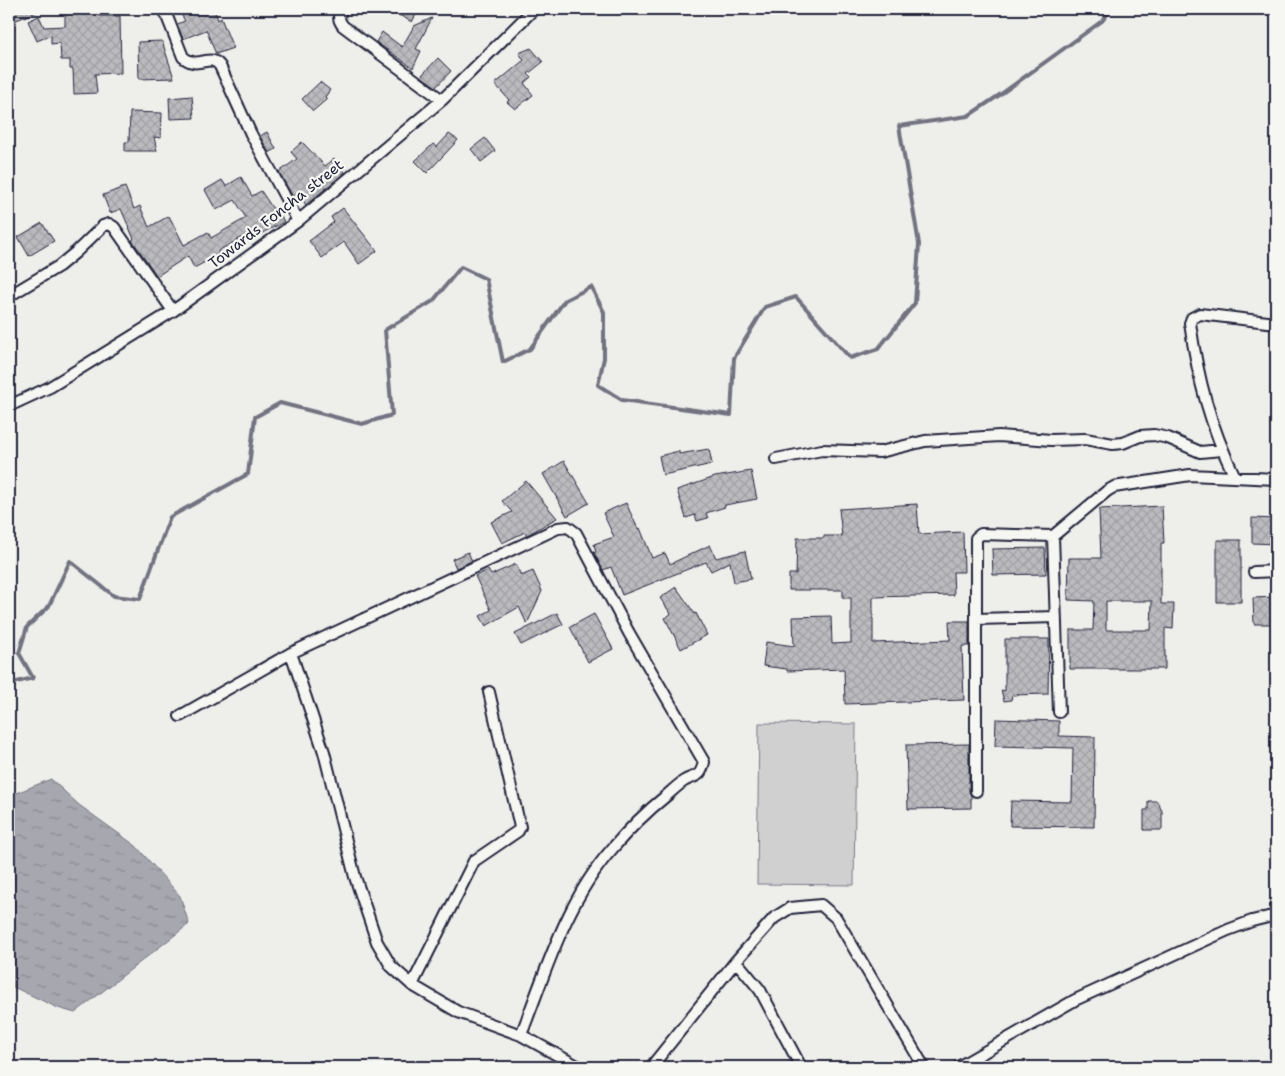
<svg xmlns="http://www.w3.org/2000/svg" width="1285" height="1076" viewBox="0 0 1285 1076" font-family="'Shantell Sans',sans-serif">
	<defs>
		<pattern id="water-ripples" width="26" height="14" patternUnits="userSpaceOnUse" patternTransform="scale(1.25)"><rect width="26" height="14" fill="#a7a7af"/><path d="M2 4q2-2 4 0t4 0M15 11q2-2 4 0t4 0" fill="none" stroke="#888890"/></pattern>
		<pattern id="building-cross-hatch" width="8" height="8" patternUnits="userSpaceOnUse" patternTransform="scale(1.25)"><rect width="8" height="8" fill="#bbbbbf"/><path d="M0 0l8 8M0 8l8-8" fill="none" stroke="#a0a0a5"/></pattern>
	</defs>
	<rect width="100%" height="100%" fill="#eeeeeb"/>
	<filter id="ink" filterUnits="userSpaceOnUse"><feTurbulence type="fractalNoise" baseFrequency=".02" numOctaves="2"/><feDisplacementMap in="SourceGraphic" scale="10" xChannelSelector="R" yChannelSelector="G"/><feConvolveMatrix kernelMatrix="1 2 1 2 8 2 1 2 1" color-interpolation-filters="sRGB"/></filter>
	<g filter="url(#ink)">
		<path fill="#d0d0d1" stroke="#797986" d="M759 723 856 724 854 885 757 884Z"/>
		<path fill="url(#water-ripples)" stroke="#727281" d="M51 779 79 805 136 846 180 896 189 924 75 1013 58 1008 9 985V796Z"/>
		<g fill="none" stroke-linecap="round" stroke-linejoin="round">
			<path stroke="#727281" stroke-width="4" d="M9 684 33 678 19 653 27 627 49 606 70 561 114 596 140 599 170 517 248 474 255 417 280 403 362 424 392 415 385 330 433 301 461 267 486 279 503 362 530 349 565 300 591 287 604 312V358L598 385 622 400 731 415 734 358 765 307 796 297 850 358 878 349 915 303 919 244 899 126 968 116 1001 94 1102 21 1111 9"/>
		</g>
		<path fill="url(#building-cross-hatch)" stroke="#22223b" fill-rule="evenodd" d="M9 9H44L9 23Z
			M65 9H99V16H120L121 73 95 74 97 93 74 94 73 69H70V60H61L60 43 51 44V35L37 41 28 21 39 16 44 27 65 26Z
			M178 9H214L218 20 221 18 233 48 216 54 206 30 183 39 177 24 185 21Z
			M403 9H419L412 22 399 15Z
			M432 18 416 49 421 51 413 68 376 42 382 32 402 47 414 26Z
			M162 41 174 78 139 79 138 42Z
			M531 48 543 62 528 74 531 77 524 83 533 95 515 109 507 102 509 100 495 84 524 60 519 53Z
			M438 58 451 71 436 87 421 76Z
			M320 82 330 90 325 97 327 99 313 111 302 99Z
			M192 96 194 118 170 119 169 98Z
			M130 112 162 113 161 138 154 137 157 151H125V142H129Z
			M267 132 276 149 269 153 260 136Z
			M449 134 458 140 427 173 415 161 433 144 437 147Z
			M485 138 495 151 481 162 471 149Z
			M302 142 325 166 334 159 345 172 306 205 298 193 293 197 279 172 297 159 291 152Z
			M241 177 252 196 261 191 273 209 277 207 284 222 264 232 249 242 245 236 218 251 220 254 194 268 188 256 157 276 132 240 134 239 121 209 110 213 103 195 125 187 134 209 140 206 149 227 169 216 184 245 208 232 211 238 246 218 235 200 216 210 205 190 222 180 226 186Z
			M343 208 377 251 359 264 344 242 322 258 309 241 334 222 331 217Z
			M42 223 54 241 29 256 18 237Z
			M709 449 712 464 663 475 659 456 679 451V454Z
			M564 461 589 503 567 516 543 474Z
			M751 471 757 499 725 505V507L706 513 708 518 697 521 695 515 686 518 677 490 715 477Z
			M526 481 557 518 527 535 525 532 502 543 491 522 512 512 502 501Z
			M626 503 638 529 640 528 652 558 665 553 670 564 710 545 716 558 745 551 751 579 734 582 730 562 711 571 706 562 622 595 611 567 603 570 594 553 596 552 594 544 614 537 603 513Z
			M917 504 919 534 963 532 964 572H953L954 595 873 597V643L950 640 949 621H969V646H962L964 700 845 704 844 669 787 671V669L763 666 766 642 794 646 793 617 831 616 832 644 851 643V598H843V590H789V574H796L797 538H824V536H842L839 509Z
			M1162 506 1164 543H1161V604H1174L1173 629 1165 628V669H1070V630H1093L1094 601 1068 600 1069 558H1101L1099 509ZM1106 601H1152L1151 630H1106Z
			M1252 518 1276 519V544L1252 543Z
			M1217 540H1241V602H1217Z
			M1045 548 1046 574 993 575 992 549Z
			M468 552 472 561 456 568 452 559Z
			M516 564 521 576 533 571 542 591 527 624 519 607 486 626 480 616 491 610 475 576 488 570 491 575Z
			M676 587 695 614 696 613 707 635 681 649 665 618 671 614 660 598Z
			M1276 597V624H1254L1253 598Z
			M557 613 563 624 521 645 515 634Z
			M594 614 613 649 588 662 570 627Z
			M1005 639H1049L1048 694 1012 695 1011 700 1004 701 1001 690 1005 691Z
			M996 719 1059 721V736L1095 737 1094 827 1010 826 1011 801 1072 802 1073 748 995 746Z
			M969 744V791L971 796V808L908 809 906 745Z
			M1148 801H1157L1162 811V830H1144V810H1148Z"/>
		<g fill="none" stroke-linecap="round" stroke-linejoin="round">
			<defs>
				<path id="street" d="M164 9 183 57C199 71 209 52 220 66L251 134 298 221
					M342 9C338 16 338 20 343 26L442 100
					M9 296 59 266 76 252 103 226 109 224 114 227 173 311
					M9 406 50 387 173 311 298 221 442 100 534 9
					M776 459 822 450 880 452 925 441 999 436 1051 440 1085 439 1113 444 1123 443 1140 436 1154 435 1168 438 1200 452 1222 450
					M1235 477C1210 425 1198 380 1190 323L1192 318 1200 314 1276 323
					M1053 536 1059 712
					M1254 572 1276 571
					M976 619 1056 617
					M291 653 324 752 355 877 377 942 391 966 412 985 458 1012 521 1035 579 1067
					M180 716 291 653 558 528 568 527 576 533 629 633 704 762C700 779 696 774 684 781 678 785 672 791 666 796 646 812 629 829 612 849 566 901 546 971 521 1035
					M976 791V538L981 534 1053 536 1107 491 1114 487 1190 475 1276 479
					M736 961 760 990 801 1067
					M412 985 474 861 518 831 520 827 489 692
					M651 1067 736 961 774 918 790 908 821 905 836 918 924 1067
					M958 1067 1075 1000 1228 930 1252 921 1276 915"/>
			</defs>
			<use href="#street" stroke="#22223b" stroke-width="14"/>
			<use href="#street" stroke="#f6f6f2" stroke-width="10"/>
		</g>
	</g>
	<g text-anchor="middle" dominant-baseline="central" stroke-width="4.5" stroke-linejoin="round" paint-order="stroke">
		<g font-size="15" fill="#22223b" stroke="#f6f6f2">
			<text transform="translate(276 214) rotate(-38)">Towards Foncha street</text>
		</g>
	</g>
	<rect width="1285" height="1076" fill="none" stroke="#f6f6f2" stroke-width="30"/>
	<rect x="15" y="15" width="1255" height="1046" fill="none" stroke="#22223b" stroke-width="2" filter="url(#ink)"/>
</svg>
